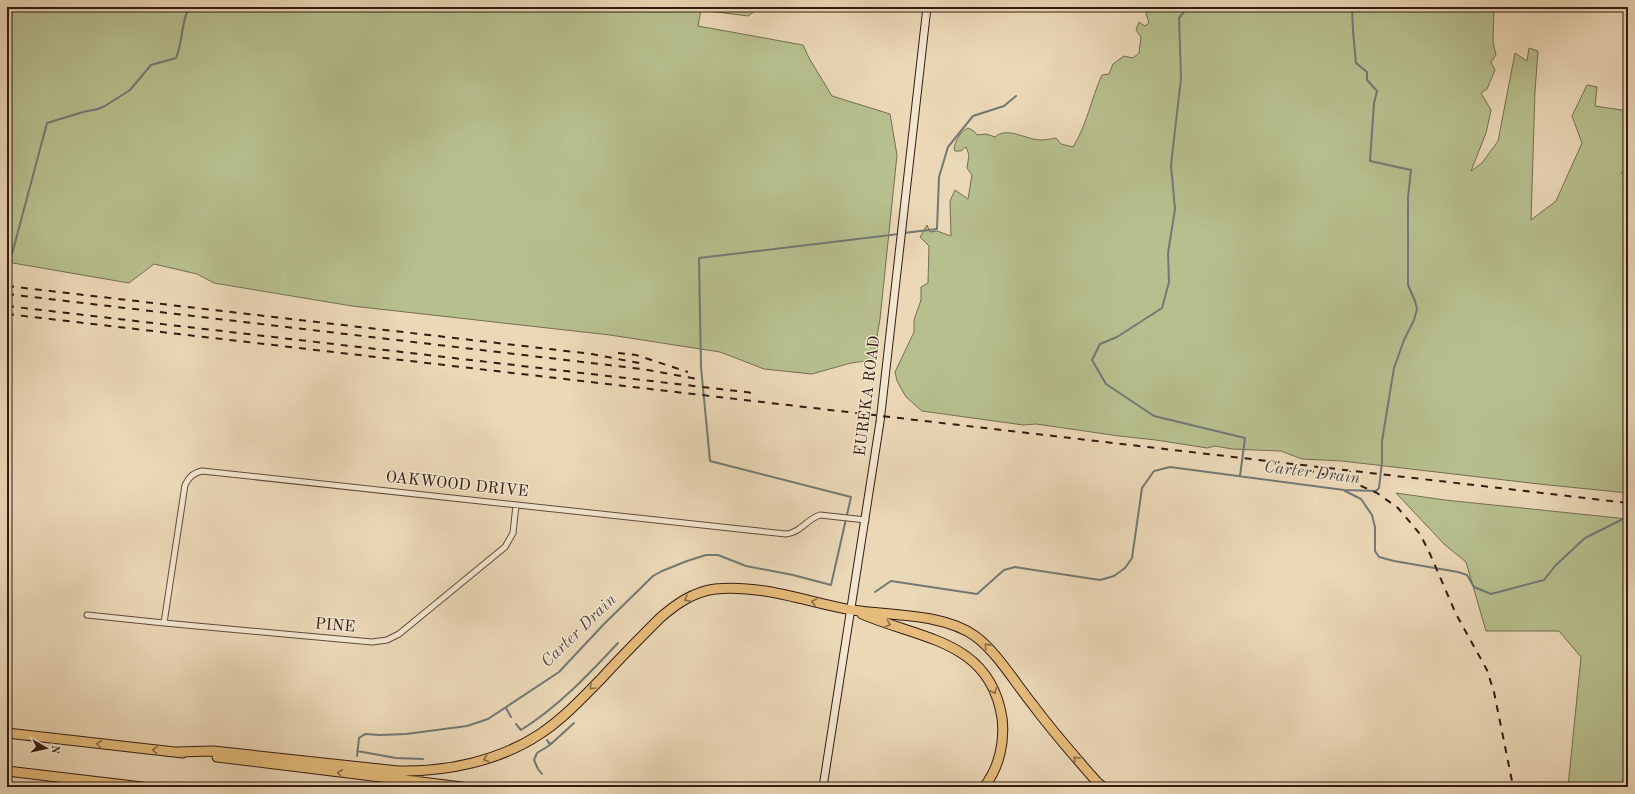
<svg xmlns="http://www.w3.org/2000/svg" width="1635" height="794" viewBox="0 0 1635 794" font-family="'Old Standard TT',serif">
	<rect width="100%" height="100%" fill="#ebd8b7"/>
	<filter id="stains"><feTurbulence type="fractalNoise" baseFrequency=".005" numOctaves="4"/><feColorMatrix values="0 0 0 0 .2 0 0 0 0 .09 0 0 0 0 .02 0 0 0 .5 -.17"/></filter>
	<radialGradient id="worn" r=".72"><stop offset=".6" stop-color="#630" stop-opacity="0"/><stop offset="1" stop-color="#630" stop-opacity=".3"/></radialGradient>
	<path fill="#b7bf8e" stroke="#756d50" d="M7 7H761L748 16 701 10 698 26 803 45 809 58 832 96 890 114 897 155 880 319 873 360 851 363 812 374 764 369 720 352 610 335 352 306 214 283 197 274 154 264 129 283 7 262Z
		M1148 7H1494L1493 42 1496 55 1491 62 1495 70 1487 89 1481 93 1491 110 1486 133 1471 171 1482 163 1498 141 1515 53 1527 61 1529 48 1538 51 1535 91 1531 220 1556 201 1582 143 1572 116 1587 85 1597 87 1595 106 1628 111V165L1621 173 1627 178 1628 182V493L1539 484 1342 461 1302 459 1281 451 1232 449 1215 446 1207 448 1156 440 1119 436 1036 424 1023 425 922 411 906 397 897 381 895 372 914 332V320L921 300V287L928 283 929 246 920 237 927 225 930 232 937 231 951 236 950 201 955 190 968 199 972 175 967 168 969 155 966 147 961 151H955L954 148C956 140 960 132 968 128L974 131 977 135 986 134 995 137C1008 126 1026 140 1041 140 1046 140 1051 139 1056 138L1061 144 1073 147C1087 125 1091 99 1102 75L1109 74 1113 64 1124 56 1133 58 1139 53 1141 37 1136 30 1139 22 1145 26 1149 23 1146 14Z
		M1396 493 1445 500 1628 519V787H1568L1581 657 1559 631H1486L1466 562 1445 545Z"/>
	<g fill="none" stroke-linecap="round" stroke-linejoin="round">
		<path stroke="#717974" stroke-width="2" d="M1188 7 1179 18 1181 78 1171 165 1175 209 1168 253 1169 282 1162 308 1117 337 1100 344 1092 360 1106 384 1154 416 1245 438 1240 476
			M904 233 937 229 939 177 948 147 973 116 1004 106 1016 96
			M7 258 12 254 47 123 83 112 98 109 105 106 130 90 151 65 176 58C183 41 181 23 189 7
			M1345 491 1361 499 1372 515 1375 527V551L1379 557 1394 561 1458 572 1467 575 1474 587 1491 594 1544 580 1555 566 1585 538 1625 518 1628 519
			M875 592 891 581 977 594 1004 570 1015 567 1100 580 1114 576 1125 568 1132 558 1142 488 1154 471 1170 467 1344 490 1376 491 1379 488 1382 462V441L1394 368 1404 340 1414 320 1417 309 1415 301 1408 285V197L1411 170 1370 161 1374 103 1377 91 1367 80V72L1356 63 1353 31 1352 7
			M506 708 511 717
			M516 724 521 730C558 707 589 674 618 643
			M550 743 551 744 574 723
			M357 751 396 758 423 759
			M357 756 359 738 365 734 380 735 406 734 467 726 488 719 559 672 604 624 653 576 662 571 687 561 706 555H718L746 566 793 575 831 585 851 497 710 461 701 367 699 258 899 234
			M542 774 538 769 534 760 537 753 550 745 547 740"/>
		<defs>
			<path id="street" d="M87 615 164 623 372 642 387 640 399 634 505 547 513 533 516 505
				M164 623 185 485C189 477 193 473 202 471L786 534C800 533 807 519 820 515L866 520"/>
			<path id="secondary" d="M823 787 880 422 927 7"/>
			<path id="highway" d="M862 614C920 639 990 640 1002 718 1005 742 999 768 984 787
				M7 733 183 753
				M177 752 213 751 398 771C447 772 499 761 540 734 563 719 582 698 601 679 620 658 640 638 660 618 676 604 693 592 715 589 761 584 807 602 852 610 890 616 943 613 975 636 996 651 1016 684 1033 705 1053 732 1075 757 1097 782L1103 787
				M217 757 462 787
				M7 771 142 787"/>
		</defs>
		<use href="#street" stroke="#614a3b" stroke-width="7"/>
		<use href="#secondary" stroke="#331b12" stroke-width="9"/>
		<use href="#highway" stroke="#331b12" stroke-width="11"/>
		<use href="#street" stroke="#f2e6d0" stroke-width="5"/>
		<use href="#secondary" stroke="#f2e6d0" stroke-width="7"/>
		<use href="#highway" stroke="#e6bc7c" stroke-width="9"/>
		<path stroke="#331b12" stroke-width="2" stroke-dasharray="7 7" stroke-linecap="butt" d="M7 286 592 354 644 364
			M7 294 642 369 697 379
			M7 306 754 393
			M7 314 1628 503
			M618 353 636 355 688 372
			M1307 470 1350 481 1377 493 1398 508 1420 534 1430 554 1456 614 1487 670 1494 692 1512 781"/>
	</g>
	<defs><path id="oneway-chevron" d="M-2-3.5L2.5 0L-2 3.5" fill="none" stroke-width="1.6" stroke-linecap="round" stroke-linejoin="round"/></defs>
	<g stroke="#8c6c47">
		<use href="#oneway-chevron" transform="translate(687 599) rotate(152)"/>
		<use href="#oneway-chevron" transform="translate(814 602) rotate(-168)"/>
		<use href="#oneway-chevron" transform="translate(888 624) rotate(19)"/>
		<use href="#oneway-chevron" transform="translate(987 646) rotate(-132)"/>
		<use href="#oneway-chevron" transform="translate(592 687) rotate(135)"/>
		<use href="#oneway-chevron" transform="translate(994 691) rotate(65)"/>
		<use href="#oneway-chevron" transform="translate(99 744) rotate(-173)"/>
		<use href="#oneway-chevron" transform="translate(155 750) rotate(-175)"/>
		<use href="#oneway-chevron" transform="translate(486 759) rotate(161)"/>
		<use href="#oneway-chevron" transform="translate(1076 759) rotate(-131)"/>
		<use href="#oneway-chevron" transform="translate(340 773) rotate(-173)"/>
	</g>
	<g text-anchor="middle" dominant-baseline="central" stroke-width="3" stroke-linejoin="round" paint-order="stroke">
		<g font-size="16" fill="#331b12" stroke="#f2e6d0">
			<text transform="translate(868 396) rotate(-83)">EUREKA ROAD</text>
			<text transform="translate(457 485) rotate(6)">OAKWOOD DRIVE</text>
			<text transform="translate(335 626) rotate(5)">PINE</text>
		</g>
		<g font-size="17" font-style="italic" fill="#524a43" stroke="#f2e6d0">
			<text transform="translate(1312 473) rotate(7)">Carter Drain</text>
			<text transform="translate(579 631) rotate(-44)">Carter Drain</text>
		</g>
	</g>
	<rect width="1635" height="794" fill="none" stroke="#ebd8b7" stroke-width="24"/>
	<rect x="8" y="8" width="1619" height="778" fill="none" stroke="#331b12" stroke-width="2"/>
	<rect x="12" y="12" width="1611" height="770" fill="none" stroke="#331b12"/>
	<g transform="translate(46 748) rotate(98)" stroke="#f2e6d0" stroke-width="3" paint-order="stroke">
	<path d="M0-3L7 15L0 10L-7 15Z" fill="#331b12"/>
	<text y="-6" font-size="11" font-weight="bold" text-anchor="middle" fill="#331b12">N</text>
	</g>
	<rect width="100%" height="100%" filter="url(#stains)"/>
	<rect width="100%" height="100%" fill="url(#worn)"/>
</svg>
